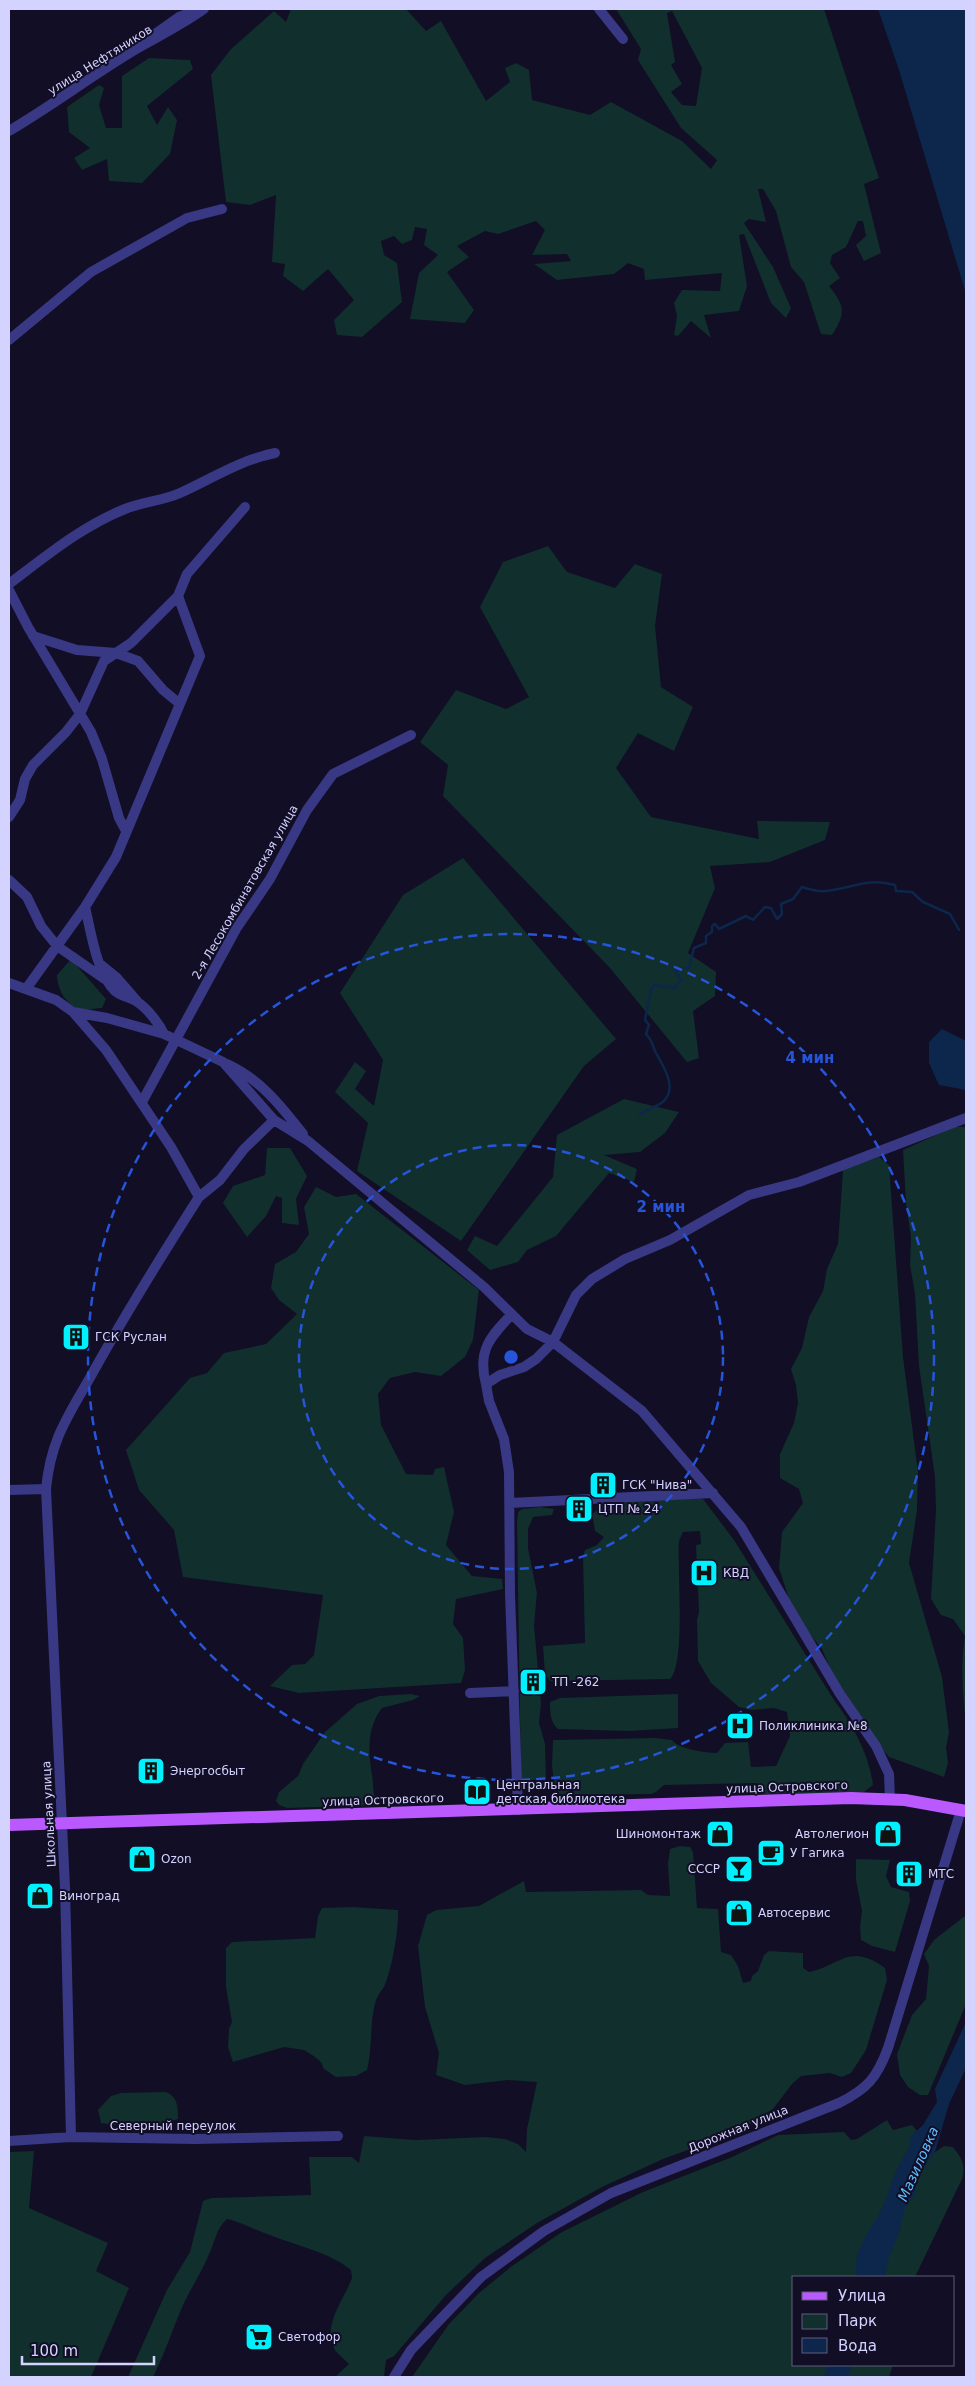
<svg xmlns="http://www.w3.org/2000/svg" width="975" height="2386" viewBox="0 0 975 2386" font-family="'DejaVu Sans',sans-serif">
	<rect width="100%" height="100%" fill="#110e25"/>
	<path fill="#112f2c" fill-rule="evenodd" d="M291 9H406L426 31 441 21 486 101 510 82 505 68 516 63 529 70 532 100 590 115 611 102 682 141 711 169 717 160 681 128 638 60 641 49 616 9H824L879 178 864 184 881 253 864 261 856 245 866 236 863 221H858L846 247 832 255 830 263 840 278 829 286C845 306 846 313 832 335L821 334 804 282 791 267 776 211 763 189H758L766 222 749 219 744 223 773 267 791 308 786 318 771 303 744 234 739 235 747 286 739 311 704 315 711 338 691 321 678 336 674 335 677 316 674 303 682 290 720 291 722 273 645 280 644 269 628 263 614 274 557 280 534 264 571 261 567 254 532 255 545 230 536 221 498 234 485 231 457 246 469 257 447 272 474 310 465 323 410 319 419 273 438 255 424 245 427 229 415 227 412 240 402 244 394 236 381 241 384 255 397 263 402 302 362 337 337 335 334 320 354 300 328 269 303 291 283 276 285 264 272 262 276 195 250 205 226 202 211 75 231 49 274 11 286 22ZM672 11 702 68 696 106 682 105 671 92 682 84 671 65 675 62 667 13Z
		M149 58 190 60 193 69 147 106 157 125 168 107 177 120 170 154 142 183 109 181 107 159 82 170 74 158 90 148 69 132 67 107 99 85 104 88 99 105 106 128H122V76Z
		M548 546 567 572 615 588 635 564 662 574 655 626 661 687 693 707 674 751 638 733 616 768 651 817 759 839 757 821 830 822 825 840 770 862 710 866 715 888 688 953 716 972 715 996 693 1011 699 1058 687 1062 610 968 443 796 448 765 420 742 456 690 506 709 529 697 480 607 503 562Z
		M463 858 616 1039 584 1066 461 1241 357 1171 368 1123 335 1092 355 1062 366 1071 355 1089 374 1106 383 1060 340 993 403 895Z
		M71 959 106 999 102 1008C96 1008 90 1010 85 1010 68 1009 57 990 57 975Z
		M624 1099 679 1112 665 1133 640 1152 604 1155 637 1169 634 1182 609 1173 556 1236 527 1250 518 1262 490 1270 467 1250 475 1236 497 1246 553 1177 557 1135Z
		M954 1127H966V1726C963 1696 960 1666 965 1636L953 1619 941 1615 931 1599 936 1510 935 1477 919 1366 915 1294 910 1265 911 1237 906 1203 903 1150Z
		M267 1148H290L307 1176 296 1199 299 1225 282 1223V1198L276 1196 266 1216 247 1237 223 1203 233 1186 265 1175Z
		M879 1157 889 1165 903 1357 918 1472 917 1510 909 1563 942 1677 949 1733 946 1747 948 1763 944 1777 889 1757 872 1737 832 1673 822 1649 803 1626 789 1599 779 1568 782 1532 803 1503 799 1489 780 1478V1454L794 1423 798 1403 796 1385 791 1369 802 1348 809 1317 823 1291 827 1269 838 1244 843 1170Z
		M316 1187 336 1197 356 1194 479 1290 473 1340 465 1357 441 1376 415 1372 390 1378 378 1394 381 1425 406 1474 433 1475 435 1469 444 1467 454 1512 446 1545 472 1576 502 1579 503 1589 456 1599 453 1624 463 1638 465 1670 461 1683 299 1693 270 1686 292 1665 305 1664 314 1655 323 1595 183 1577 174 1530 139 1490 126 1450 190 1378 207 1373 224 1353 266 1344 297 1314 279 1300 271 1288 275 1264 296 1252 309 1234 304 1207Z
		M671 1499H703L734 1540 834 1700C853 1725 869 1754 873 1785L864 1792 760 1794 757 1783 664 1785 656 1792 651 1794 555 1795 552 1765 553 1740 655 1738 672 1740C678 1749 706 1753 717 1753L725 1743 748 1742 751 1767 776 1766 790 1736 787 1712 774 1708 752 1710 739 1707 711 1683 698 1661 697 1620 699 1612 696 1545 701 1544 700 1531 683 1532 679 1541C677 1568 686 1663 670 1679L550 1681 545 1674 543 1646 585 1643 583 1557 585 1550 597 1545 604 1537 595 1531 592 1514 605 1504Z
		M540 1507 554 1509 552 1515 533 1517 528 1529V1548L537 1593 534 1625 541 1704 539 1723 545 1744 546 1779 532 1780V1786L521 1781 517 1523 518 1512 522 1509Z
		M411 1694 420 1696 413 1700 382 1708C367 1727 368 1752 372 1775 374 1786 372 1795 378 1805L287 1808 279 1805 276 1801 279 1792 298 1776 303 1764 325 1732 357 1704 379 1696Z
		M678 1694V1728L629 1731 558 1729C550 1723 550 1711 550 1702L560 1698Z
		M680 1846 690 1847 693 1852 697 1908 718 1909 721 1952 731 1955 738 1966 743 1983 751 1981 752 1976 758 1971 764 1955 769 1951 803 1953V1968L809 1972C841 1965 850 1942 885 1968L887 1980 866 2050 851 2073 842 2077 830 2073 801 2076 792 2084 773 2109 747 2126 726 2136 663 2159 602 2187 537 2223 485 2258 446 2295 394 2356 386 2360 384 2377H335L349 2364C345 2359 338 2355 335 2350 321 2326 344 2300 352 2278L351 2270C329 2252 297 2246 270 2235 254 2230 244 2223 227 2219 216 2229 216 2239 210 2252 203 2270 192 2286 184 2303 173 2328 165 2353 153 2377H128L167 2290 190 2252 203 2201 211 2198 311 2195 309 2157H352L359 2163 364 2136 415 2140 486 2137 505 2139 518 2144 526 2152 527 2129 537 2082 508 2080 465 2085 436 2075 439 2053 425 2007 418 1946 427 1915 436 1910 479 1906 524 1881 526 1892 641 1890 648 1895 670 1896 668 1864 670 1849Z
		M856 1859 890 1860 886 1876 891 1887 909 1892 910 1901 895 1952 872 1946 861 1940 860 1927 862 1911 856 1880Z
		M352 1907 398 1910C399 1929 392 1969 384 1987 381 1991 378 1995 376 2000 369 2023 373 2047 367 2070L356 2076 336 2077 324 2069 321 2062 315 2057 304 2050 284 2047 233 2062 228 2047 229 2029 232 2022 226 1987V1948L232 1942 315 1938 318 1916 322 1908Z
		M966 1915V2004L928 2095H920L908 2087 900 2075 897 2054 912 2015 926 1999 929 1966 924 1954 934 1940Z
		M166 2092C178 2097 178 2107 178 2119 154 2127 126 2127 101 2123L98 2110 111 2096 121 2093Z
		M887 2120 893 2130 912 2125 935 2152 944 2146 953 2147C962 2158 966 2166 962 2179L915 2277H794V2365H893L889 2377H412L449 2324 479 2293 512 2266 562 2232 643 2192 732 2157 778 2135 844 2132 851 2140 857 2139Z
		M34 2151 29 2208 108 2243 96 2271 129 2288 91 2377H9V2152Z"/>
	<path fill="#0c274b" d="M878 9H966V294L899 70Z
		M942 1029 966 1041V1090L939 1085 929 1063V1042Z
		M966 2022V2068L949 2104 935 2152 921 2172 913 2197 905 2208 899 2233 889 2257 885 2277H857C852 2251 867 2236 879 2214 888 2197 892 2178 901 2161 906 2152 911 2148 910 2137L923 2125 937 2102 935 2089Z
		M827 2365H852L848 2377H824Z"/>
	<g fill="none" stroke-linecap="round" stroke-linejoin="round">
		<path stroke="#0c274b" stroke-width="2.5" d="M640 1114C647 1110 658 1106 664 1101 678 1086 662 1065 655 1051 652 1044 652 1040 646 1034L649 1025 645 1020 651 989 655 985 674 988 681 980 675 970 689 968 694 948 706 943V936L712 932V926L715 924 719 929 746 916 753 920 765 907 771 908 777 919 782 914 781 904 793 899 802 887C809 889 818 892 825 891 851 889 867 877 895 885L896 891 912 892 923 902 950 914 959 930"/>
		<path stroke="#383885" stroke-width="10" d="M599 9 623 39
			M152 36 179 17 195 11
			M9 131C53 105 94 74 138 48 161 35 183 24 204 9
			M9 340 91 272 187 218 222 209
			M9 584C45 557 82 526 125 509 142 502 162 501 180 493 211 479 240 460 275 453
			M9 590 28 627 91 732 102 759 119 818 126 831
			M33 636 77 650 116 653 138 661 163 690 180 704
			M9 817 20 800 25 779 33 765 66 732 80 714 104 661 131 643 178 596
			M9 880 27 897 41 926 57 946 106 980
			M85 907C91 931 96 972 115 991 120 996 129 997 136 1001 147 1008 158 1022 164 1034
			M101 965 117 978 137 1001
			M9 983 56 1000 73 1012 106 1050 171 1147 199 1197C162 1255 126 1313 92 1374 68 1417 51 1438 46 1489L65 1887 71 2137
			M26 989 85 907 116 857 200 656 178 596 187 574 245 507
			M73 1012 107 1018 164 1034 223 1062 274 1120 308 1141 484 1287 527 1329 553 1342 642 1411 741 1527 840 1694 876 1746 889 1774 890 1800
			M227 1064C260 1079 281 1106 303 1134
			M142 1102 236 929 270 879 307 810 333 774 411 735
			M199 1197 220 1180 244 1149 274 1120
			M486 1384C477 1351 490 1337 512 1314
			M9 1490 46 1489
			M510 1503 713 1493
			M470 1693 514 1691
			M518 1810 510 1594 509 1472 504 1439 489 1401 486 1384 500 1375 524 1367 536 1359 553 1342 576 1295 592 1279 625 1259 670 1240 749 1195 799 1182 966 1118
			M9 2141 71 2137 195 2139 338 2136
			M394 2377 411 2350 481 2277 544 2231 611 2193 839 2103C867 2089 877 2078 888 2048L961 1810"/>
		<path stroke="#b959ff" stroke-width="12" d="M9 1825 851 1798 905 1800 966 1811"/>
	</g>
	<g fill="none" stroke="#2655da" stroke-width="2.5" stroke-dasharray="9 6">
		<circle cx="511" cy="1357" r="212"/>
		<circle cx="511" cy="1357" r="423"/>
	</g>
	<defs>
		<symbol id="building-square" viewBox="-11 -11 22 22"><rect x="-9" y="-9" width="18" height="18" rx="4" fill="#00f0fd" stroke="#110e25"/><path d="M-4-6H4V6H1V3H-1V6H-4ZM-2.5-4.3h1.7v1.8h-1.7ZM.8-4.3h1.7v1.8H.8ZM-2.5-1h1.7V.8h-1.7ZM.8-1h1.7V.8H.8Z" fill="#111"/></symbol>
		<symbol id="hospital-square" viewBox="-11 -11 22 22"><rect x="-9" y="-9" width="18" height="18" rx="4" fill="#00f0fd" stroke="#110e25"/><path d="M-5-5h3v3.5h4V-5h3V5h-3V1.5h-4V5h-3Z" fill="#111"/></symbol>
		<symbol id="library-square" viewBox="-11 -11 22 22"><rect x="-9" y="-9" width="18" height="18" rx="4" fill="#00f0fd" stroke="#110e25"/><path d="M-6-4Q-3-5.5-.7-3.5V5Q-3 3-6 4ZM6-4Q3-5.5 .7-3.5V5Q3 3 6 4Z" fill="#111"/></symbol>
		<symbol id="shop-square" viewBox="-11 -11 22 22"><rect x="-9" y="-9" width="18" height="18" rx="4" fill="#00f0fd" stroke="#110e25"/><path d="M-5-2.5h2.3a2.7 3.5 0 0 1 5.4 0H5L5.5 6h-11ZM-1.5-2.5h3a1.5 2.3 0 0 0-3 0Z" fill="#111"/></symbol>
		<symbol id="cafe-square" viewBox="-11 -11 22 22"><rect x="-9" y="-9" width="18" height="18" rx="4" fill="#00f0fd" stroke="#110e25"/><path d="M-5.5-4.5H6V0H3Q3 3.5 0 3.5H-2.5Q-5.5 3.5-5.5 0ZM3-3.2v2h1.7v-2ZM-6 4.5H4V6H-6Z" fill="#111"/></symbol>
		<symbol id="bar-square" viewBox="-11 -11 22 22"><rect x="-9" y="-9" width="18" height="18" rx="4" fill="#00f0fd" stroke="#110e25"/><path d="M-6-5H6L.8 .8V4.5H3.5V6h-7V4.5H-.8V.8Z" fill="#111"/></symbol>
		<symbol id="supermarket-square" viewBox="-11 -11 22 22"><rect x="-9" y="-9" width="18" height="18" rx="4" fill="#00f0fd" stroke="#110e25"/><path d="M-6-5.5h2.5l.6 2H6L4.5 2H-2.5L-4.4-4H-6ZM-1.5 3.2a1.3 1.3 0 1 0 .1 0ZM3 3.2a1.3 1.3 0 1 0 .1 0Z" fill="#111"/></symbol>
	</defs>
	<g fill-rule="evenodd">
		<use href="#building-square" x="60" y="1321" width="32" height="32"/>
		<use href="#building-square" x="587" y="1469" width="32" height="32"/>
		<use href="#building-square" x="563" y="1493" width="32" height="32"/>
		<use href="#hospital-square" x="688" y="1557" width="32" height="32"/>
		<use href="#building-square" x="517" y="1666" width="32" height="32"/>
		<use href="#hospital-square" x="724" y="1710" width="32" height="32"/>
		<use href="#building-square" x="135" y="1755" width="32" height="32"/>
		<use href="#library-square" x="461" y="1776" width="32" height="32"/>
		<use href="#shop-square" x="704" y="1818" width="32" height="32"/>
		<use href="#shop-square" x="872" y="1818" width="32" height="32"/>
		<use href="#cafe-square" x="755" y="1837" width="32" height="32"/>
		<use href="#shop-square" x="126" y="1843" width="32" height="32"/>
		<use href="#bar-square" x="723" y="1853" width="32" height="32"/>
		<use href="#building-square" x="893" y="1858" width="32" height="32"/>
		<use href="#shop-square" x="24" y="1880" width="32" height="32"/>
		<use href="#shop-square" x="723" y="1897" width="32" height="32"/>
		<use href="#supermarket-square" x="243" y="2321" width="32" height="32"/>
	</g>
	<g text-anchor="middle" dominant-baseline="central" stroke-width="4" stroke-linejoin="round" paint-order="stroke">
		<g font-size="12" fill="#d4d2ff" stroke="#110e25">
			<text transform="translate(100 60) rotate(-32)">улица Нефтяников</text>
			<text transform="translate(245 892) rotate(-60)">2-я Лесокомбинатовская улица</text>
			<text transform="translate(787 1787) rotate(-2)">улица Островского</text>
			<text transform="translate(383 1800) rotate(-2)">улица Островского</text>
			<text transform="translate(49 1814) rotate(-93)">Школьная улица</text>
			<text x="173" y="2126">Северный переулок</text>
			<text transform="translate(738 2129) rotate(-22)">Дорожная улица</text>
		</g>
		<g font-size="12" fill="#d4d2ff" stroke="#110e25" text-anchor="start">
			<text x="95" y="1337">ГСК Руслан</text>
			<text x="622" y="1485">ГСК "Нива"</text>
			<text x="598" y="1509">ЦТП № 24</text>
			<text x="723" y="1573">КВД</text>
			<text x="552" y="1682">ТП -262</text>
			<text x="759" y="1726">Поликлиника №8</text>
			<text x="170" y="1771">Энергосбыт</text>
			<text x="496" y="1785">Центральная<tspan x="496" dy="14">детская библиотека</tspan></text>
			<text x="701" y="1834" text-anchor="end">Шиномонтаж</text>
			<text x="869" y="1834" text-anchor="end">Автолегион</text>
			<text x="790" y="1853">У Гагика</text>
			<text x="161" y="1859">Ozon</text>
			<text x="720" y="1869" text-anchor="end">СССР</text>
			<text x="928" y="1874">МТС</text>
			<text x="59" y="1896">Виноград</text>
			<text x="758" y="1913">Автосервис</text>
			<text x="278" y="2337">Светофор</text>
		</g>
		<g font-size="14" font-style="italic" fill="#60bdff" stroke="#110e25">
			<text transform="translate(918 2164) rotate(-66)">Мазиловка</text>
		</g>
	</g>
	<circle cx="511" cy="1357" r="8" fill="#2655da" stroke="#110e25" stroke-width="2.5"/>
	<g font-size="15" text-anchor="middle" font-weight="bold" fill="#2655da" stroke="#110e25" stroke-width="4" stroke-linejoin="round" paint-order="stroke">
		<text x="810" y="1063">4 мин</text>
		<text x="661" y="1212">2 мин</text>
	</g>
	<rect width="975" height="2386" fill="none" stroke="#d4d2ff" stroke-width="20"/>
	<rect x="792" y="2276" width="162" height="90" fill="#110e25" stroke="#5f5c7c"/>
	<rect x="802" y="2292" width="25" height="8" fill="#b959ff" stroke="#5f5c7c"/>
	<text x="838" y="2301" font-size="15" fill="#d4d2ff">Улица</text>
	<rect x="802" y="2314" width="25" height="15" fill="#112f2c" stroke="#5f5c7c"/>
	<text x="838" y="2326" font-size="15" fill="#d4d2ff">Парк</text>
	<rect x="802" y="2338" width="25" height="15" fill="#0c274b" stroke="#5f5c7c"/>
	<text x="838" y="2351" font-size="15" fill="#d4d2ff">Вода</text>
	<path d="M22 2356v8h132v-8" fill="none" stroke="#d4d2ff" stroke-width="2.5"/>
	<text x="30" y="2356" font-size="15" fill="#d4d2ff" stroke="#110e25" stroke-width="4" paint-order="stroke">100 m</text>
</svg>
